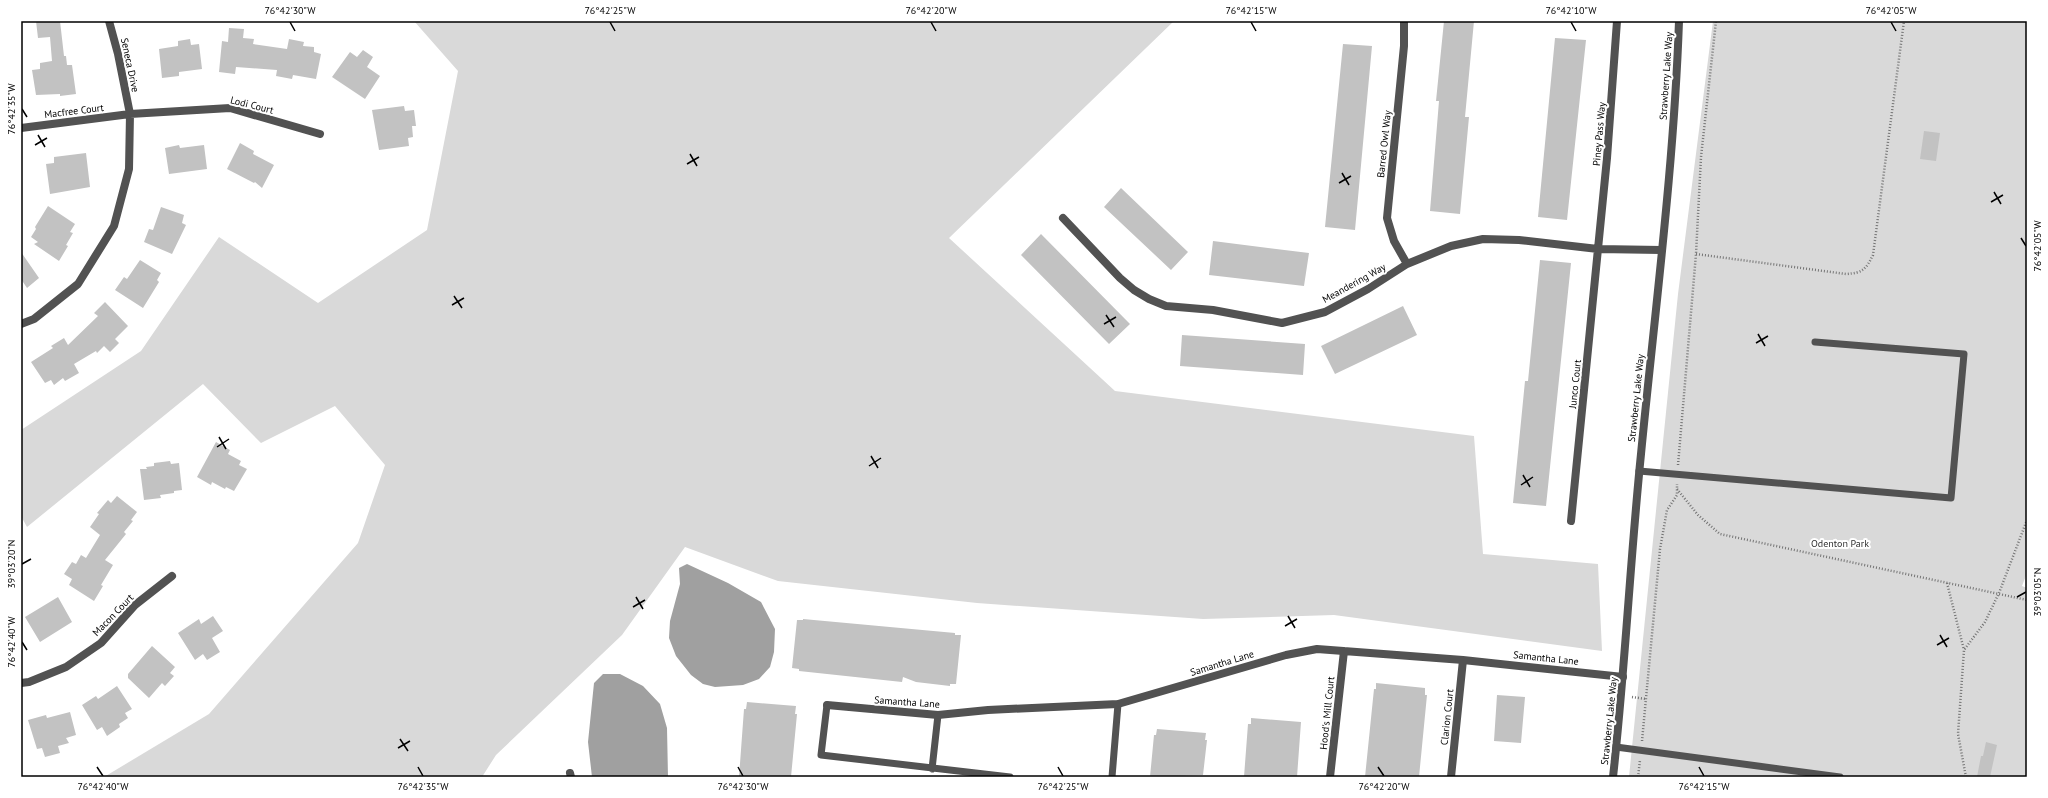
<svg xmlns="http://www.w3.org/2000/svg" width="2048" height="798" viewBox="0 0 2048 798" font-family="'PT Sans',sans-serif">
	<rect width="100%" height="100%" fill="#fff"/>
	<path fill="#d9d9d9" d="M414 21H1174L949 238 1115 391 1474 436 1483 554 1598 564 1602 651 1334 615 1203 619 977 603 778 581 685 547 622 635 496 755 482 777H104L209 714 358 543 385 465 335 406 261 443 203 384 27 527 21 516V430L141 351 219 237 318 303 427 230 458 71Z
		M1713 21H2027V573L2022 586 2027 588V777H1629L1678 294Z"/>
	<path fill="#a0a0a0" d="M687 564 728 583 761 602 775 629 774 652 770 667 759 679 743 685 715 687 703 684 691 675 676 656 669 638 670 621 680 584 679 568Z
		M603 674H620L643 686 660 704 667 728 668 777H592L588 742 594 683Z"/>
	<path fill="#c2c2c2" d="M36 21H60L64 56H66L67 65H72L76 94 60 96V94L36 95 32 70 40 69V63L52 61 50 37 38 38Z
		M1444 21H1474L1465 117H1469L1460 214 1430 211 1439 101H1436Z
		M229 28 244 29 243 38 254 39 253 44 287 49 289 39 304 42 303 46 314 47V52L321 54 316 79 293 75 292 79 276 76 277 70 236 67 235 74 219 72 222 41 228 42Z
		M1555 38 1586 40 1567 220 1538 217Z
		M190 39 191 45 199 44 202 69 179 72V76L162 78 159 49 178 46V41Z
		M1343 44 1372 46 1355 230 1325 227Z
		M363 50 373 57 367 67 380 76 365 99 332 77 350 52 357 57Z
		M404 106 405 111 414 110 416 126H412L413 137 408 138 409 146 379 150 372 110Z
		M1924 131 1940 133 1936 161 1920 159Z
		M240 143 254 151 253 154 274 165 262 188 255 182 254 183 227 169Z
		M179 145 180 148 204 145 207 169 169 174 165 148Z
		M86 153 90 187 50 194 46 164 54 163V157Z
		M1121 188 1188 252 1171 270 1104 207Z
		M48 206 75 224 70 232 73 233 66 245 68 246 59 261 34 244 38 242 31 237 36 229 35 227Z
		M161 207 184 215 182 223 186 225 172 254 144 242 149 229 153 230Z
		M1041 234 1130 324 1109 344 1021 255Z
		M1213 241 1309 253 1304 286 1209 275Z
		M21 252 39 278 27 288 21 279Z
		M140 260 161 273 157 280 159 282 143 308 115 290 124 277 127 279Z
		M1540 260 1571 263 1546 506 1513 503 1525 381H1528Z
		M105 302 128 326 115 339 119 343 110 352 104 346 97 353 96 351 74 364 79 373 65 381 63 378 54 385 51 380 45 383 31 362 53 348 51 346 64 338 68 345 98 316 94 313Z
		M1403 306 1417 335 1335 374 1321 346Z
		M1182 335 1305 344 1303 375 1180 366Z
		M216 442 230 450 228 454 241 461 239 465 247 469 234 491 226 487 225 489 212 482 211 485 197 477Z
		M170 461 171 464 179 463 182 490 174 491V493L160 495 161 498 144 500 140 469H147L146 467 154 466V463Z
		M117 496 137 512 131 520 133 521 124 532 126 534 105 560 113 565 101 585 103 586 94 601 69 585 72 579 64 574 72 562 76 564 81 555 86 558 100 535 90 527 99 514 97 513 108 500 111 503Z
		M58 597 72 622 40 642 25 617Z
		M213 616 223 631 212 638 220 652 207 660 203 654 195 660 178 633 199 619 201 624Z
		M803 619 955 633V635H961L956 684H950V686L916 682 903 677 902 682 799 671V669L792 668 797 620H803Z
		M152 646 175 667 170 673 174 676 165 686 162 683 149 698 128 678V674Z
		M1376 683 1425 688V695H1427L1419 777H1365L1374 689H1376Z
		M117 686 132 709 125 713 128 718 119 724 120 727 107 736 102 727 97 730 82 705 96 696 98 699Z
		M1497 695 1525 697 1521 743 1494 741Z
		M747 702 796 706 795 714H797L791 777H739L744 709H746Z
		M70 712 76 735 66 738 69 743 58 746 60 753 45 757 42 748 37 749 28 720 46 715 47 718Z
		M1251 718 1301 722 1297 777H1244L1248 724H1251Z
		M1157 729 1206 733 1205 740H1207L1203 775 1150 777 1154 735H1156Z
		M1986 742 1997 745 1990 777H1977L1981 756H1983Z"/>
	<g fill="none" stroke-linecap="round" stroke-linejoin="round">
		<path stroke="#747474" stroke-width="2.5" stroke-dasharray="1 2" stroke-linecap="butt" d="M1696 254 1846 274C1863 273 1866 269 1873 255L1904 21
			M1678 465 1696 254 1701 157 1716 21
			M1677 489 1698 515 1720 534 2027 600
			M1947 583 1964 650
			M1632 697 1646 699
			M1642 741 1660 549 1667 510 1677 495V484
			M1638 777 1640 760
			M1966 777 1958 734 1964 650 1985 622 1999 593 2027 520"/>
		<path stroke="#525252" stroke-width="7" d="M1639 471 1951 498 1964 354 1815 342
			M827 705 821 755 1010 777
			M1616 747 1840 777
			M932 769 938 715
			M1112 777 1118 704"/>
		<path stroke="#525252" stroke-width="8" d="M1404 21V46L1387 218 1394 241 1407 264
			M21 128 130 114 230 108 320 134
			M1063 218 1120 278 1134 290 1149 299 1166 306 1213 310 1282 323 1325 312 1368 289 1407 264 1451 246 1483 239 1519 240 1598 249 1661 250
			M21 324 34 319 78 284 114 226 129 169 130 114 118 54 109 21
			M1571 521 1607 158 1617 21
			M21 683 29 682 66 667 101 643 135 605 172 576
			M827 705 938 715 988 710 1118 704 1286 655 1317 649 1463 660 1623 677
			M570 773 571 777
			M1330 777 1344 651
			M1451 777 1463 660"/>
		<path stroke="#525252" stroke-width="8" d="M1613 777C1625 670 1630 562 1641 454 1655 310 1674 166 1679 21"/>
	</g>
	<path fill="none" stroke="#000" stroke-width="1.5" d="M290 22 295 31M610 22 615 31M931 22 936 31M1251 22 1256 31M1571 22 1576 31M1891 22 1896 31M22 109 27 117M38 135 45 147M35 145 47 138M690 154 697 166M687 164 699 157M1342 173 1349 185M1339 183 1351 176M1994 192 2001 204M1991 202 2003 195M2021 238 2026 246M454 296 462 308M452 305 464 298M1106 315 1114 327M1104 324 1116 317M1758 334 1765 346M1756 343 1768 336M219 437 226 449M217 447 229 439M871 456 878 468M869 466 881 458M1523 475 1530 487M1521 485 1533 477M22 564 31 559M636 597 643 609M2017 597 2026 592M633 607 645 600M1288 616 1295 628M1285 626 1297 619M1940 635 1947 647M22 642 27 650M1937 645 1949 638M400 739 408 751M398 748 410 741M97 767 103 776M418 767 423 776M738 767 743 776M1058 767 1063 776M1378 767 1384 776M1699 767 1704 776"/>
	<g text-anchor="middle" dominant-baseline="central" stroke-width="4" stroke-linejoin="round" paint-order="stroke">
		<g font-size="10" fill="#000" stroke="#fff">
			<text transform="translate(130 65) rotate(78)">Seneca Drive</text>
			<text transform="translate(1666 76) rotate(-86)">Strawberry Lake Way</text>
			<text transform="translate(252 105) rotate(14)">Lodi Court</text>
			<text transform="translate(74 111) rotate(-7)">Macfree Court</text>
			<text transform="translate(1599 134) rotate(-85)">Piney Pass Way</text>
			<text transform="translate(1384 144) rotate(-84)">Barred Owl Way</text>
			<text transform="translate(1354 283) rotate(-29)">Meandering Way</text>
			<text transform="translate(1575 384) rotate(-84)">Junco Court</text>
			<text transform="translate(1636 398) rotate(-84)">Strawberry Lake Way</text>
			<text transform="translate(113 615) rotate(-46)">Macon Court</text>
			<text transform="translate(1546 658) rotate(6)">Samantha Lane</text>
			<text transform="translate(1222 663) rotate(-17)">Samantha Lane</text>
			<text transform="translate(907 702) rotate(4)">Samantha Lane</text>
			<text transform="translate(1327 713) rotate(-84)">Hood's Mill Court</text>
			<text transform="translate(1447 717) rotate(-84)">Clarion Court</text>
			<text transform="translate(1609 721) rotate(-84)">Strawberry Lake Way</text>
		</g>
		<g font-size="10" fill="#303030" stroke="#fff">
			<text x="1840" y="543">Odenton Park</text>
		</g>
	</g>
	<rect width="2048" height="798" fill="none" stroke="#ffffff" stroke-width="44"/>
	<rect x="22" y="22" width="2004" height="754" fill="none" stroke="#000" stroke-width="1.5"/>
	<g font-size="10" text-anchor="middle" fill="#000">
		<text x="290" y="14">76°42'30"W</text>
		<text x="610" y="14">76°42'25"W</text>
		<text x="931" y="14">76°42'20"W</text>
		<text x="1251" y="14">76°42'15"W</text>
		<text x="1571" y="14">76°42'10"W</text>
		<text x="1891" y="14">76°42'05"W</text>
		<text transform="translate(11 109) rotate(-90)" y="4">76°42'35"W</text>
		<text transform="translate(2037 246) rotate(-90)" y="4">76°42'05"W</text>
		<text transform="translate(11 564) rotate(-90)" y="4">39°03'20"N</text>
		<text transform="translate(2037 592) rotate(-90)" y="4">39°03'05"N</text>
		<text transform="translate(11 642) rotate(-90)" y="4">76°42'40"W</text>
		<text x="103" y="790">76°42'40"W</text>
		<text x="423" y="790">76°42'35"W</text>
		<text x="743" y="790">76°42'30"W</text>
		<text x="1063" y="790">76°42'25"W</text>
		<text x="1384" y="790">76°42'20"W</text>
		<text x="1704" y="790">76°42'15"W</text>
	</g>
</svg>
